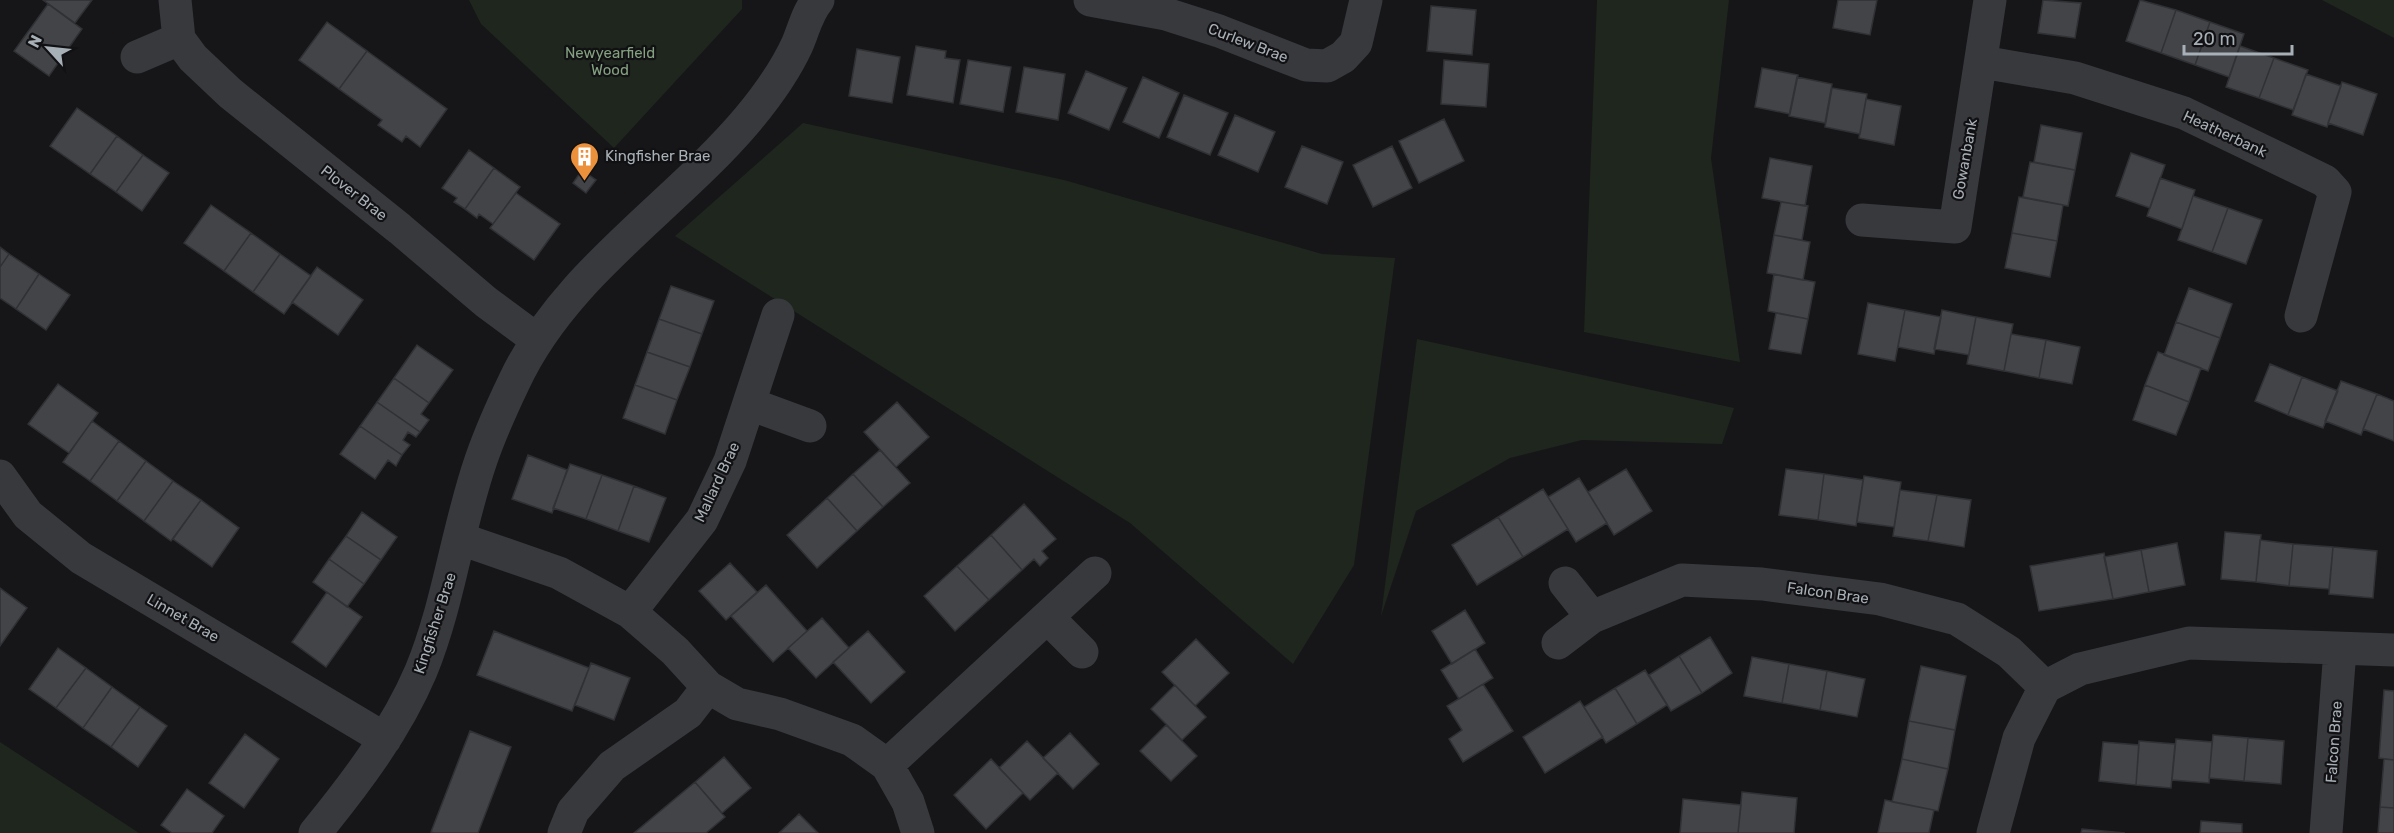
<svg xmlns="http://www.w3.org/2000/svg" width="2394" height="833" viewBox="0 0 2394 833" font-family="Rubik,sans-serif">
	<rect width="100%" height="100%" fill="#161618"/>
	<path fill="#1e261e" d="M469 0H742V9L614 148 481 24Z
		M1597 0H1729L1711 158 1740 362 1584 332Z
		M2322 0H2394V38Z
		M803 123 1064 180 1322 254 1395 258 1354 565 1293 664 1130 523 675 236Z
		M1417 339 1734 408 1722 444 1582 440 1510 458 1416 511 1381 616Z
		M0 742 139 833H0Z"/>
	<path fill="#424448" stroke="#303134" stroke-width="1.5" d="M43 0H92L75 23Z
		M1838 0H1877L1870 35 1833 28Z
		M2043 0 2081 3 2075 38 2038 33Z
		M2140 0 2176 10 2161 53 2126 41Z
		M48 4 82 29 49 76 14 51Z
		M1431 6 1476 10 1472 55 1427 51Z
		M2176 10 2210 22 2195 65 2161 53Z
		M327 22 367 51 339 89 299 60Z
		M2210 22 2244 34 2229 77 2195 65Z
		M916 46 946 51 945 58 960 60 953 103 907 95Z
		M2240 46 2274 58 2259 98 2226 87Z
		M857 49 900 57 892 103 849 96Z
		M367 51 447 109 420 147 406 136 402 142 378 125 382 120 339 89Z
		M2274 58 2308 70 2293 110 2259 98Z
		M968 60 1011 67 1003 112 960 104Z
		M1444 60 1489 64 1486 107 1441 104Z
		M1024 67 1065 74 1058 120 1016 112Z
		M1762 68 1798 75 1790 114 1755 107Z
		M1086 71 1127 88 1109 130 1068 113Z
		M2306 74 2341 86 2327 127 2292 115Z
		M1143 77 1179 93 1159 138 1123 122Z
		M1797 77 1832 84 1825 123 1789 116Z
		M2342 82 2377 94 2363 135 2328 123Z
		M1832 88 1867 94 1860 134 1825 127Z
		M1184 95 1228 113 1210 155 1167 137Z
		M1866 99 1901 106 1894 145 1859 138Z
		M77 108 117 136 90 174 50 146Z
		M1235 115 1275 132 1258 172 1218 155Z
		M1444 119 1464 161 1419 183 1399 141Z
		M2041 125 2082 133 2075 170 2034 162Z
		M117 136 143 155 116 192 90 174Z
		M1302 146 1343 162 1327 204 1285 187Z
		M1392 146 1412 188 1373 207 1353 165Z
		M469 150 494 168 465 209 454 202 457 198 442 188Z
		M2131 153 2165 165 2150 208 2116 196Z
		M143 155 169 173 142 211 116 192Z
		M1770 158 1812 166 1805 206 1762 198Z
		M2030 162 2075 170 2068 206 2023 197Z
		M494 168 520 187 493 224 479 214 477 218 465 209Z
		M582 170 596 180 586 193 573 183Z
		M2160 178 2195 190 2182 229 2147 216Z
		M516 193 560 224 534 260 490 228Z
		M2193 196 2228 208 2212 252 2178 240Z
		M2019 197 2063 205 2057 241 2012 233Z
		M1781 202 1808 206 1802 240 1774 235Z
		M211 205 251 233 224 271 184 243Z
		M2228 208 2262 220 2246 264 2212 252Z
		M251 233 280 254 253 292 224 271Z
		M2012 233 2057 241 2050 277 2005 268Z
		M1774 235 1810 242 1803 280 1767 273Z
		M0 247 9 254 0 267Z
		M9 254 39 274 16 309 0 298V267Z
		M280 254 311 276 284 314 253 292Z
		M317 267 363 300 338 335 292 302Z
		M39 274 70 295 46 330 16 309Z
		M1774 274 1815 282 1808 319 1768 311Z
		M671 286 714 301 702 334 659 319Z
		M2189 288 2232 304 2220 338 2176 322Z
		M1868 303 1905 310 1895 361 1858 354Z
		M1905 310 1941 317 1934 354 1898 347Z
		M1942 310 1976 317 1969 355 1934 349Z
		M1776 313 1808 319 1801 354 1769 349Z
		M1976 317 2013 324 2004 371 1967 364Z
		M659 319 702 334 690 367 647 352Z
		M2176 322 2220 338 2208 371 2164 355Z
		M2011 334 2046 340 2039 378 2004 371Z
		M2046 340 2080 347 2072 384 2039 378Z
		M417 345 453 370 429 403 394 378Z
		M647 352 690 367 677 400 635 385Z
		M2158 352 2201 368 2189 402 2145 385Z
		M2270 364 2302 377 2288 415 2255 401Z
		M2302 377 2338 391 2323 428 2288 415Z
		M394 378 429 403 421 414 429 420 420 432 377 402Z
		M2341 381 2377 394 2361 435 2325 421Z
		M58 384 98 413 69 453 28 424Z
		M635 385 677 400 665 434 623 418Z
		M2145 385 2189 402 2176 435 2133 420Z
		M2377 394 2394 401V441L2363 429Z
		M377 402 420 432 416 437 408 432 403 440 410 445 402 455 360 426Z
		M897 402 929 437 896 467 864 432Z
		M92 421 119 441 90 481 63 462Z
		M360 426 402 455 396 466 388 460 375 479 340 454Z
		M119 441 146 461 117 501 90 481Z
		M880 450 910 483 883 507 853 474Z
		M528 455 567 470 552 513 512 499Z
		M146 461 173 481 144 521 117 501Z
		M570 464 602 475 586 519 553 508Z
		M1626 469 1652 511 1614 535 1588 492Z
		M1786 469 1824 474 1818 520 1779 515Z
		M853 474 883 507 857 531 827 498Z
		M1824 474 1863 480 1856 526 1818 520Z
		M602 475 634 486 618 531 586 519Z
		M1864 476 1901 482 1894 527 1857 522Z
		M1579 478 1607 523 1576 542 1548 497Z
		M173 481 201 500 171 541 144 521Z
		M634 486 666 498 649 542 618 531Z
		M1543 489 1568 529 1523 557 1498 517Z
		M1900 490 1937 495 1928 541 1893 536Z
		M1937 495 1971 500 1964 547 1928 541Z
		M827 498 857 531 817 568 787 535Z
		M201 500 239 528 212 567 173 539Z
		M1024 504 1056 539 1042 551 1048 558 1040 566 1034 559 1022 570 991 535Z
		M362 512 397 537 381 560 346 536Z
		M1498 517 1523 557 1477 585 1452 545Z
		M2225 532 2261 535 2256 582 2221 579Z
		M991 535 1022 570 989 600 957 566Z
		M346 536 381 560 364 584 329 559Z
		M2260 540 2293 544 2289 586 2256 582Z
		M2177 543 2185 585 2149 592 2141 550Z
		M2293 544 2333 547 2329 589 2289 586Z
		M2333 547 2377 551 2373 598 2329 594Z
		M2141 550 2149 592 2113 599 2104 557Z
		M2104 553 2113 599 2039 611 2030 566Z
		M329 559 364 584 347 607 313 582Z
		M730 563 757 592 726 620 699 591Z
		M957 566 989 600 955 631 924 596Z
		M766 585 807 631 773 662 731 616Z
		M0 588 27 608 0 646Z
		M327 592 362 617 326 667 292 642Z
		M1465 610 1485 643 1452 664 1432 631Z
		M822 618 849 648 816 678 788 648Z
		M494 631 589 668 572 711 477 675Z
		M868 631 905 672 871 703 833 662Z
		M1710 637 1732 673 1702 693 1679 656Z
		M1196 639 1229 673 1195 706 1162 672Z
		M58 648 86 668 56 708 29 689Z
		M1475 649 1493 678 1459 699 1441 670Z
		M1679 656 1702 693 1671 711 1649 675Z
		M1752 657 1789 664 1782 703 1744 696Z
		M591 663 630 678 614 720 575 705Z
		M1789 664 1827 671 1820 710 1782 703Z
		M1921 666 1966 676 1955 730 1909 721Z
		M86 668 112 687 83 728 56 708Z
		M1645 670 1667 705 1637 724 1615 688Z
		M1827 671 1865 679 1857 717 1820 710Z
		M1483 684 1513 731 1463 762 1449 739 1462 730 1447 706Z
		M1175 685 1206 717 1182 740 1151 709Z
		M112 687 140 707 111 747 83 728Z
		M1615 688 1637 724 1606 743 1584 707Z
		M2384 690 2394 691V760L2379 758Z
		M1580 701 1603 737 1545 773 1523 737Z
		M140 707 167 726 138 767 111 747Z
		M1909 721 1955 730 1948 769 1902 759Z
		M1166 725 1197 756 1171 781 1140 751Z
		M470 731 511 747 478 833H434L431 832Z
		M1070 733 1099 764 1073 789 1043 758Z
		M245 734 279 759 244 808 209 783Z
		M2213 735 2248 738 2244 781 2209 778Z
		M2248 738 2284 741 2281 784 2244 781Z
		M2176 739 2212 742 2209 783 2172 780Z
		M1027 741 1058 773 1030 800 999 768Z
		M2139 741 2175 744 2171 788 2136 785Z
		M2103 742 2139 745 2136 785 2099 781Z
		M724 757 751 788 722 813 695 782Z
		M991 759 1023 793 986 829 954 795Z
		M1902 759 1948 769 1938 811 1892 802Z
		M2384 759 2394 760V808L2380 807Z
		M695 782 725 817 706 833H634Z
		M187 789 224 816 212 833H172L161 825Z
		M1742 792 1797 798 1794 833H1738Z
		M1683 799 1741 805 1738 833H1680Z
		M1885 800 1934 810 1929 833H1878Z
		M2380 807 2394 808V833H2378Z
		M799 814 818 833H779Z
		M2201 821 2242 824V833H2200Z
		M2082 829 2125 833H2081Z"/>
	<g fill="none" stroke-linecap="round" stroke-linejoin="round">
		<path stroke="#37393d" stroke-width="33" d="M175 0 179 39 193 58 230 93 400 229 486 302 536 339
			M1090 0 1166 14 1219 31 1306 65 1327 66 1343 57 1356 43 1366 0
			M137 57 179 39
			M1982 62 2075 78 2184 113 2325 181 2335 192 2301 316
			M1862 220 1955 227 1990 0
			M750 404 810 426
			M0 476 28 515 81 558 385 739
			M461 539 559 573 630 612 675 651 708 687 737 704 780 714 852 740 887 765 908 802 918 833
			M1565 583 1592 617
			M630 612 702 520 730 461 778 315
			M1048 618 1082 652
			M1558 643 1592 617 1682 580 1762 584 1880 599 1957 619 2009 652 2045 687
			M887 765 1095 573
			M315 833C355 784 396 730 421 671 449 603 457 529 481 460 490 434 502 407 514 382 564 274 673 208 748 119 768 95 784 73 797 45 804 29 807 13 818 0
			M564 833 573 811 612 766 688 713 708 687
			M1993 833 2019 738 2045 687 2080 669 2189 643 2394 650
			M2326 833 2340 650"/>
	</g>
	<defs>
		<symbol id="building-pin" viewBox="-11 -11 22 30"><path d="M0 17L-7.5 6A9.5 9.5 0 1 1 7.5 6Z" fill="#eb903b" stroke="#111113"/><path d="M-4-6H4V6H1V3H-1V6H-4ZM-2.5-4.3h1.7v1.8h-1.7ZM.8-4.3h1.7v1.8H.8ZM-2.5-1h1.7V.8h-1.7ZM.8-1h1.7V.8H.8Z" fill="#fff"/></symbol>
	</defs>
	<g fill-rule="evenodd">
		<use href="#building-pin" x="568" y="140" width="33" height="45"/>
	</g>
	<g text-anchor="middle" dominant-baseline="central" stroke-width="4.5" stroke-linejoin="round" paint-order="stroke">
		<g font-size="15" fill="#a8b0b7" stroke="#111113">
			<text transform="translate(1248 43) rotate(21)">Curlew Brae</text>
			<text transform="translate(2225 134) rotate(25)">Heatherbank</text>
			<text transform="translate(1965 159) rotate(-80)">Gowanbank</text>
			<text transform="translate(354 193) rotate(38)">Plover Brae</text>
			<text transform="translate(717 482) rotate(-65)">Mallard Brae</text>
			<text transform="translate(1828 593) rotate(8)">Falcon Brae</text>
			<text transform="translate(183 618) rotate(30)">Linnet Brae</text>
			<text transform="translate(435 623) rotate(-72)">Kingfisher Brae</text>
			<text transform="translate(2334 742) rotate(-86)">Falcon Brae</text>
		</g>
		<g font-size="15" fill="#84a180" stroke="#111113">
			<text x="610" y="53">Newyearfield<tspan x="610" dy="17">Wood</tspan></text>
		</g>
		<g font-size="15" fill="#a8b0b7" stroke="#111113" text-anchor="start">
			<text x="605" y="156">Kingfisher Brae</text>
		</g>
	</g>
	<g transform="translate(48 48) rotate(297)" stroke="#111113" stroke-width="4.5" paint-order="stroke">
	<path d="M0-4.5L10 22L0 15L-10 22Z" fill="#a8b0b7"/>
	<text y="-9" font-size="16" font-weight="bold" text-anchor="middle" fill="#a8b0b7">N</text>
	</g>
	<path d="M2184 45v9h108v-9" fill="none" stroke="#a8b0b7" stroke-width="3"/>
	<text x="2193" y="45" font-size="18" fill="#a8b0b7" stroke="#111113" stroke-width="4.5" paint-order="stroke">20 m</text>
</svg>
